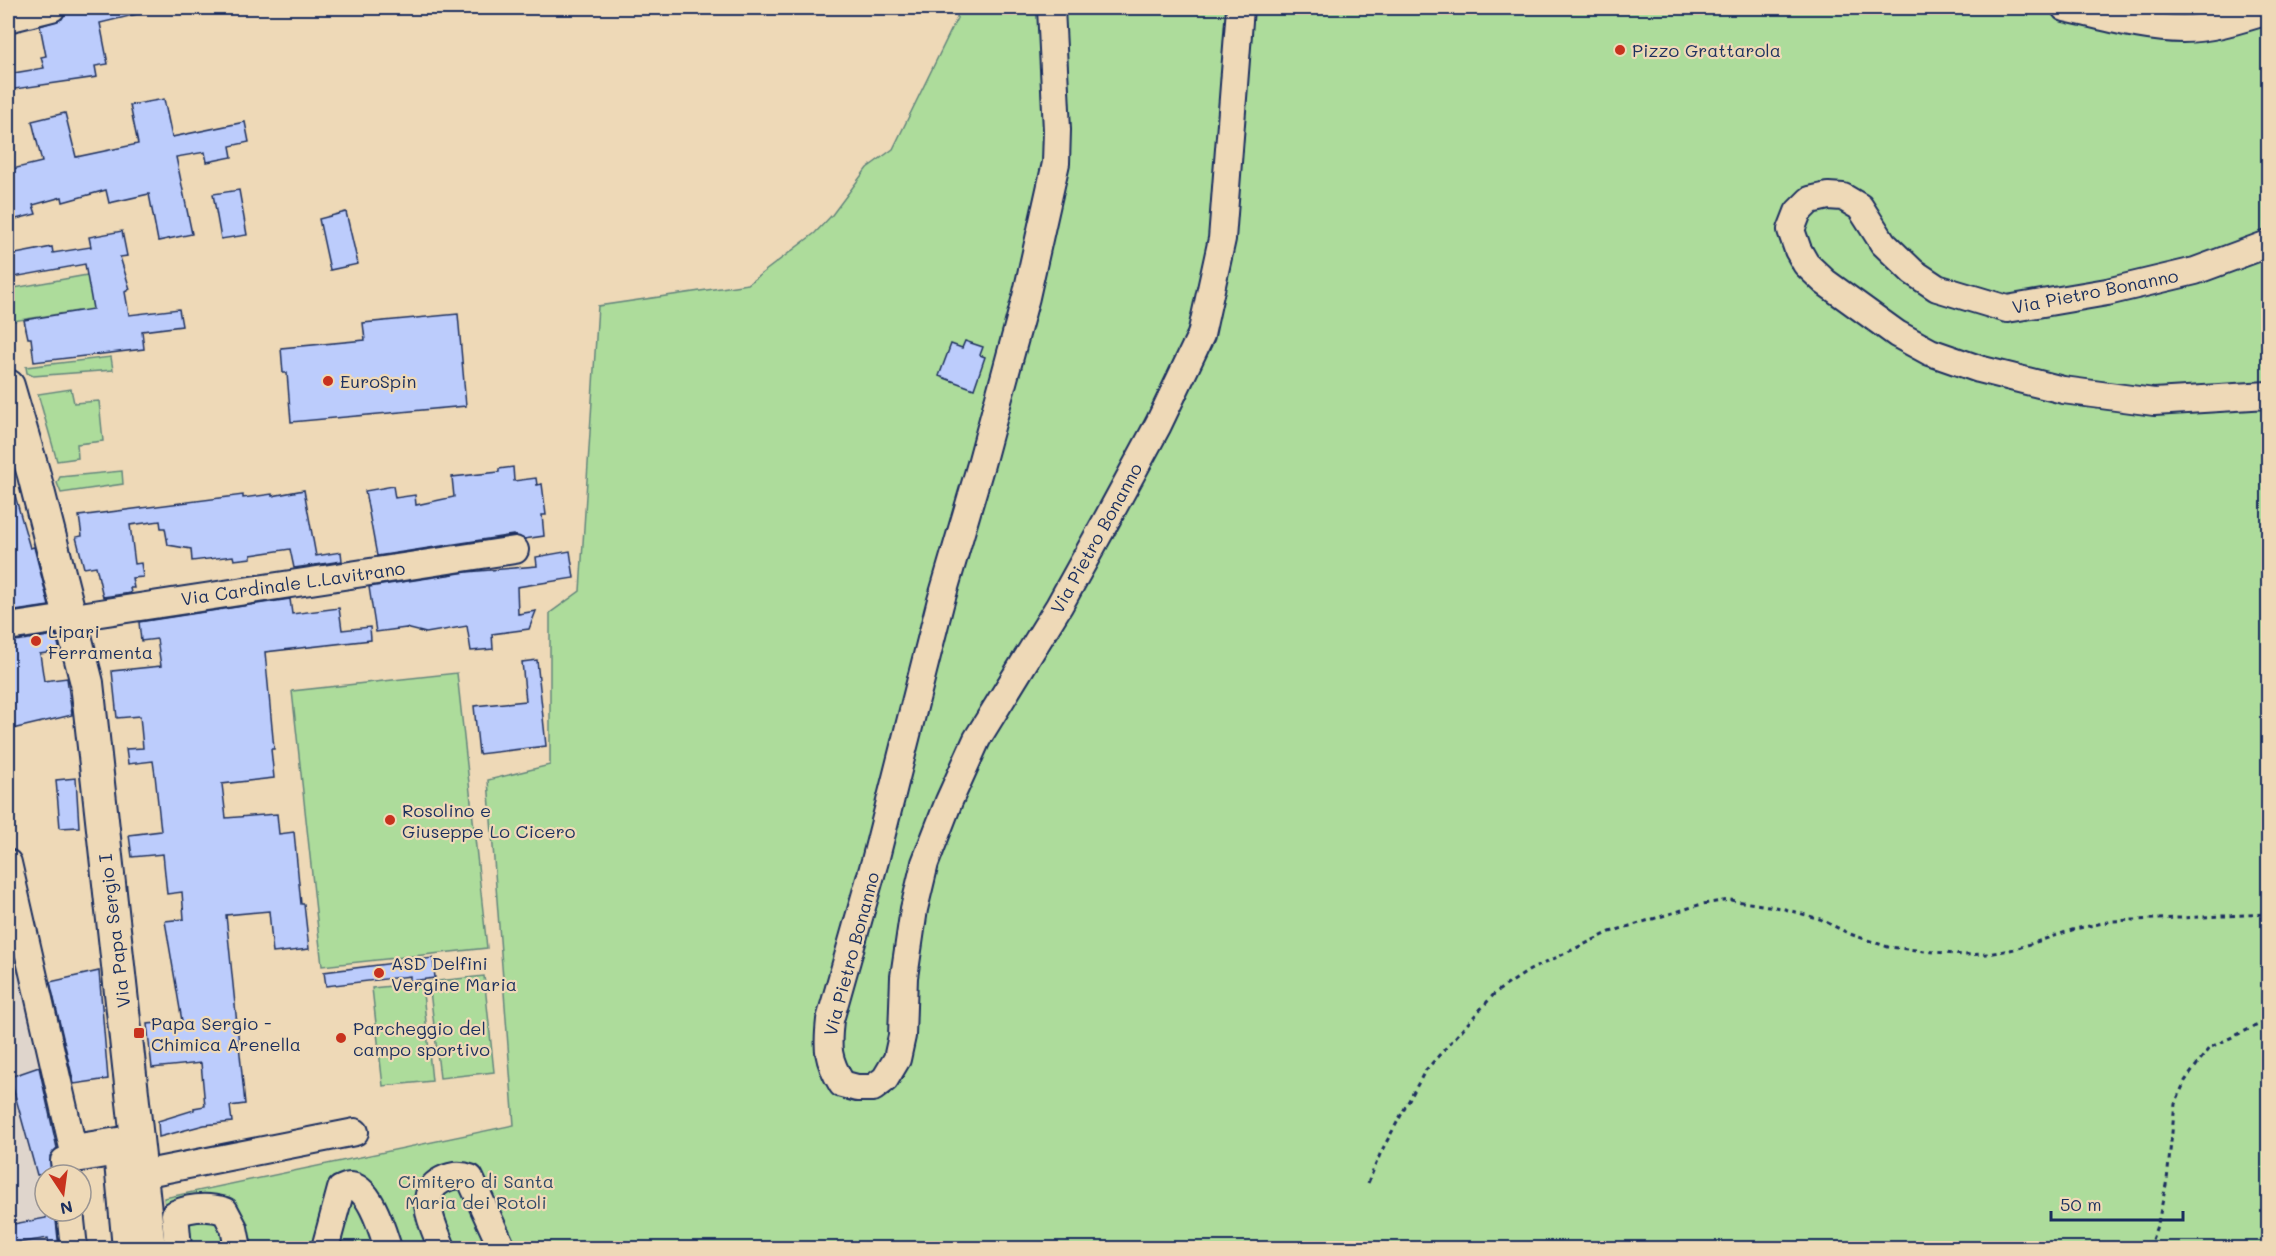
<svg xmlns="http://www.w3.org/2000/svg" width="2276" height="1256" viewBox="0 0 2276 1256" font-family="Mali,sans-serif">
	<rect width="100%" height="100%" fill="#eed9b7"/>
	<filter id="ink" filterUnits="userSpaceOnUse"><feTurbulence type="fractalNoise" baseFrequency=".0167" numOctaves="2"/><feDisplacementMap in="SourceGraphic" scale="12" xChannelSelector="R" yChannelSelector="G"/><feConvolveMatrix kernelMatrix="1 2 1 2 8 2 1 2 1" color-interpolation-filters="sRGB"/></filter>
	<g filter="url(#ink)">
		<path fill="#dfd5cc" d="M8 929 58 1153 59 1175H45V1211H64L69 1248H8Z"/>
		<path fill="#addc9b" stroke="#64867c" stroke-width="1.5" d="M958 8H2268V1248H170L164 1198 514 1125 488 780 550 765V613L580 591 598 306 748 284 815 233 832 215 867 168 893 149 957 18Z
			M93 274 94 314 78 311 13 321 8 289Z
			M111 357 113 370 33 376 27 373 26 367Z
			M71 389 74 403 99 401 103 441 77 444 78 458 57 461 38 394Z
			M122 471 123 484 61 493 57 483 60 477Z
			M457 673 487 948 322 966 292 691Z
			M484 976 494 1072 440 1078 429 982Z
			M422 983 432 1081 383 1086 372 988Z"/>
		<path fill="#bcccfc" stroke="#1b2f5e" stroke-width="1.5" d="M67 8H141L142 13 100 23 108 64 95 66 97 77 8 90V74L44 68 41 57 46 56 40 26 62 19Z
			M164 99 172 137 245 122 249 142 230 146 232 157 207 162 205 152 176 157 192 234 158 241 149 194 109 203 106 190 63 202 62 197 33 205 36 214 8 221V170L42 162 32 121 65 113 76 157 138 144 130 105Z
			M239 190 247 235 221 239 213 194Z
			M346 212 358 264 330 270 319 219Z
			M122 231 127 256 120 257 130 289 125 292 129 315 179 309 182 326 142 331 144 349 34 362 31 338H28L24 320 93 309 85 264 14 277 10 255 52 247 53 253 91 247 89 237Z
			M458 314 466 406 291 422 287 373H283L281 348 365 340 363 323Z
			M965 341 983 347 980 355 985 357 974 389 939 376 951 344 962 348Z
			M513 467 514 481 536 478 537 485 542 484 546 515H542L544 536 524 539 513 535 377 556 365 491 393 486 395 498 415 495 416 505 454 497 452 477 499 472V469Z
			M8 485H12L30 548 34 547 49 606 8 612V592L13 591 8 571Z
			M304 490 316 556 341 552 342 561 294 568 290 549 251 555V558L234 560 233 556 192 561 191 549 168 545 165 528H161L160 521 130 525 135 564 141 563 143 577 132 578 134 588H130L131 593 103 597 96 566 84 568 76 537 82 536 79 516 243 495V498L272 494V496Z
			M570 551 574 578 517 587 518 614 536 611 529 629 492 634 493 649 471 651 467 626 426 633 406 628 376 632 369 587 467 572 537 566 536 557Z
			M290 599 292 614 339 608 342 630 370 627 371 640 265 652 274 749H271L274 778 222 784 226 818 277 814 279 834 294 832 301 904H304L309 949 273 953 269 911 226 915 245 1104 230 1106 232 1122 204 1125 159 1137 158 1121 194 1110V1108L205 1106 201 1063 152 1068 147 1024 182 1021 165 921 184 919 182 892 167 894 163 854 132 857 129 835 161 831 155 775 153 761 128 764 126 749 143 748 140 716 117 718 112 671 161 666 157 639 141 641 139 622Z
			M56 635 60 651 40 654 44 681 67 678 72 715 8 730V642Z
			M537 660 546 746 479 754 474 706 526 701 522 662Z
			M76 778 79 827 60 828 56 780Z
			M433 958 435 978 410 981V976L326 986 324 972Z
			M99 971 108 1079 74 1084 50 982Z
			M39 1067 57 1148 50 1156 51 1175H37L10 1077Z
			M45 1211H55L59 1248H49L48 1238 11 1244 8 1225 46 1218Z"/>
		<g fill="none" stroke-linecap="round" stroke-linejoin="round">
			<defs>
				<path id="minor" d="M1051 8 1057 130 1056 163 1026 297 981 464 940 604 875 861 830 1020C827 1048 827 1059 842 1084L857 1088H873L885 1079 897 1059 902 1036 904 977 914 909 925 863 949 801 977 739 1059 606 1105 523 1158 425 1201 335 1222 239 1240 8
					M2065 8C2103 16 2143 29 2183 29 2212 29 2241 19 2268 11
					M8 19 52 8
					M2268 244 2195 271 2107 292 2007 309 1937 288 1913 272 1883 243 1860 207 1843 197 1828 196 1810 200 1798 212 1791 230 1798 250 1806 264 1825 282 1897 334 1930 352 1979 369 2063 390 2154 402 2268 395
					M8 627 515 550
					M8 863 73 1148 137 1138
					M142 1174 355 1132
					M66 1175 64 1161 117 1152 126 1248
					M70 1211 74 1248
					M178 1248 175 1214C191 1207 208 1206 225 1211L234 1228 238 1248
					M325 1248 341 1189C344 1188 347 1186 350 1186 370 1186 383 1233 388 1248
					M442 1248C434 1227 415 1194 442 1180 452 1175 460 1174 470 1178L502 1248"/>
				<path id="major" d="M8 386 34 475 87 683 149 1248"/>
			</defs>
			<use href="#minor" stroke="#1b2f5e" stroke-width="30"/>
			<use href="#major" stroke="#1b2f5e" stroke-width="36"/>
			<path stroke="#1b2f5e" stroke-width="3" stroke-dasharray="4.5 4.5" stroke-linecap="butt" d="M1368 1183 1381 1152 1425 1071 1496 992 1530 970 1610 932 1702 904 1730 900 1781 908 1820 919 1850 934 1888 947 1963 955 1988 954 2015 949 2075 929 2112 921 2268 914
				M2149 1248 2158 1223 2167 1180 2175 1104 2185 1081 2209 1048 2262 1023 2268 1013"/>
			<use href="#minor" stroke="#eed9b7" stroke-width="26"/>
			<use href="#major" stroke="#eed9b7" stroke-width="32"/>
		</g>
	</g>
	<g fill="#c8321e" stroke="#eed9b7" stroke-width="2">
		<circle cx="1620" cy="50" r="6"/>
		<circle cx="328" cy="381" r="6"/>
		<circle cx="36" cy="641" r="6"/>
		<circle cx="390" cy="820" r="6"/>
		<circle cx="379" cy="973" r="6"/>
		<rect x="133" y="1027" width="12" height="12" rx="3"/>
		<circle cx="341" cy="1038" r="6"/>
	</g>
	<g text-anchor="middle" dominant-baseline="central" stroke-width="4.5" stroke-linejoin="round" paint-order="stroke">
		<g font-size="18" fill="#1b2f5e" stroke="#eed9b7" text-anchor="start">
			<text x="1632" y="50">Pizzo Grattarola</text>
			<text x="340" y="381">EuroSpin</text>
			<text x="48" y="631">Lipari<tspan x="48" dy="21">Ferramenta</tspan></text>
			<text x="402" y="810">Rosolino e<tspan x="402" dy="21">Giuseppe Lo Cicero</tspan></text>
			<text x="391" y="963">ASD Delfini<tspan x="391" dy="21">Vergine Maria</tspan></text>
			<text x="151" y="1023">Papa Sergio -<tspan x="151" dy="21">Chimica Arenella</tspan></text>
			<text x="353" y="1028">Parcheggio del<tspan x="353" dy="21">campo sportivo</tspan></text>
		</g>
		<g font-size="18" fill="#1b2f5e" stroke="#eed9b7">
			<text transform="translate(2095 291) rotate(-11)">Via Pietro Bonanno</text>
			<text transform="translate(1096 538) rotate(-61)">Via Pietro Bonanno</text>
			<text transform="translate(293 583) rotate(-8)">Via Cardinale L.Lavitrano</text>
			<text transform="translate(114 931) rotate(-97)">Via Papa Sergio I</text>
			<text transform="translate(851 954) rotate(-75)">Via Pietro Bonanno</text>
		</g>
		<g font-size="18" fill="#314967" stroke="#eed9b7">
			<text x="476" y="1181">Cimitero di Santa<tspan x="476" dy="21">Maria dei Rotoli</tspan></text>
		</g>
	</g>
	<rect width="2276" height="1256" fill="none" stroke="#eed9b7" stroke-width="30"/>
	<rect x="15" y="15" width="2246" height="1226" fill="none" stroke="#1b2f5e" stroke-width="2" filter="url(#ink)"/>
	<g transform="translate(63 1193) rotate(167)"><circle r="28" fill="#eed9b7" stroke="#9a9593" stroke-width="1.5"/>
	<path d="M0-4.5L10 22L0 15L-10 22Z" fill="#c8321e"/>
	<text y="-9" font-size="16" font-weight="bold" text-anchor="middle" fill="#1b2f5e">N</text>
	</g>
	<path d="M2051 1211v9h132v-9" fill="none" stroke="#1b2f5e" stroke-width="3"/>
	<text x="2060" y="1211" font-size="18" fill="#1b2f5e" stroke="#eed9b7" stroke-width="4.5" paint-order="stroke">50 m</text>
</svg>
